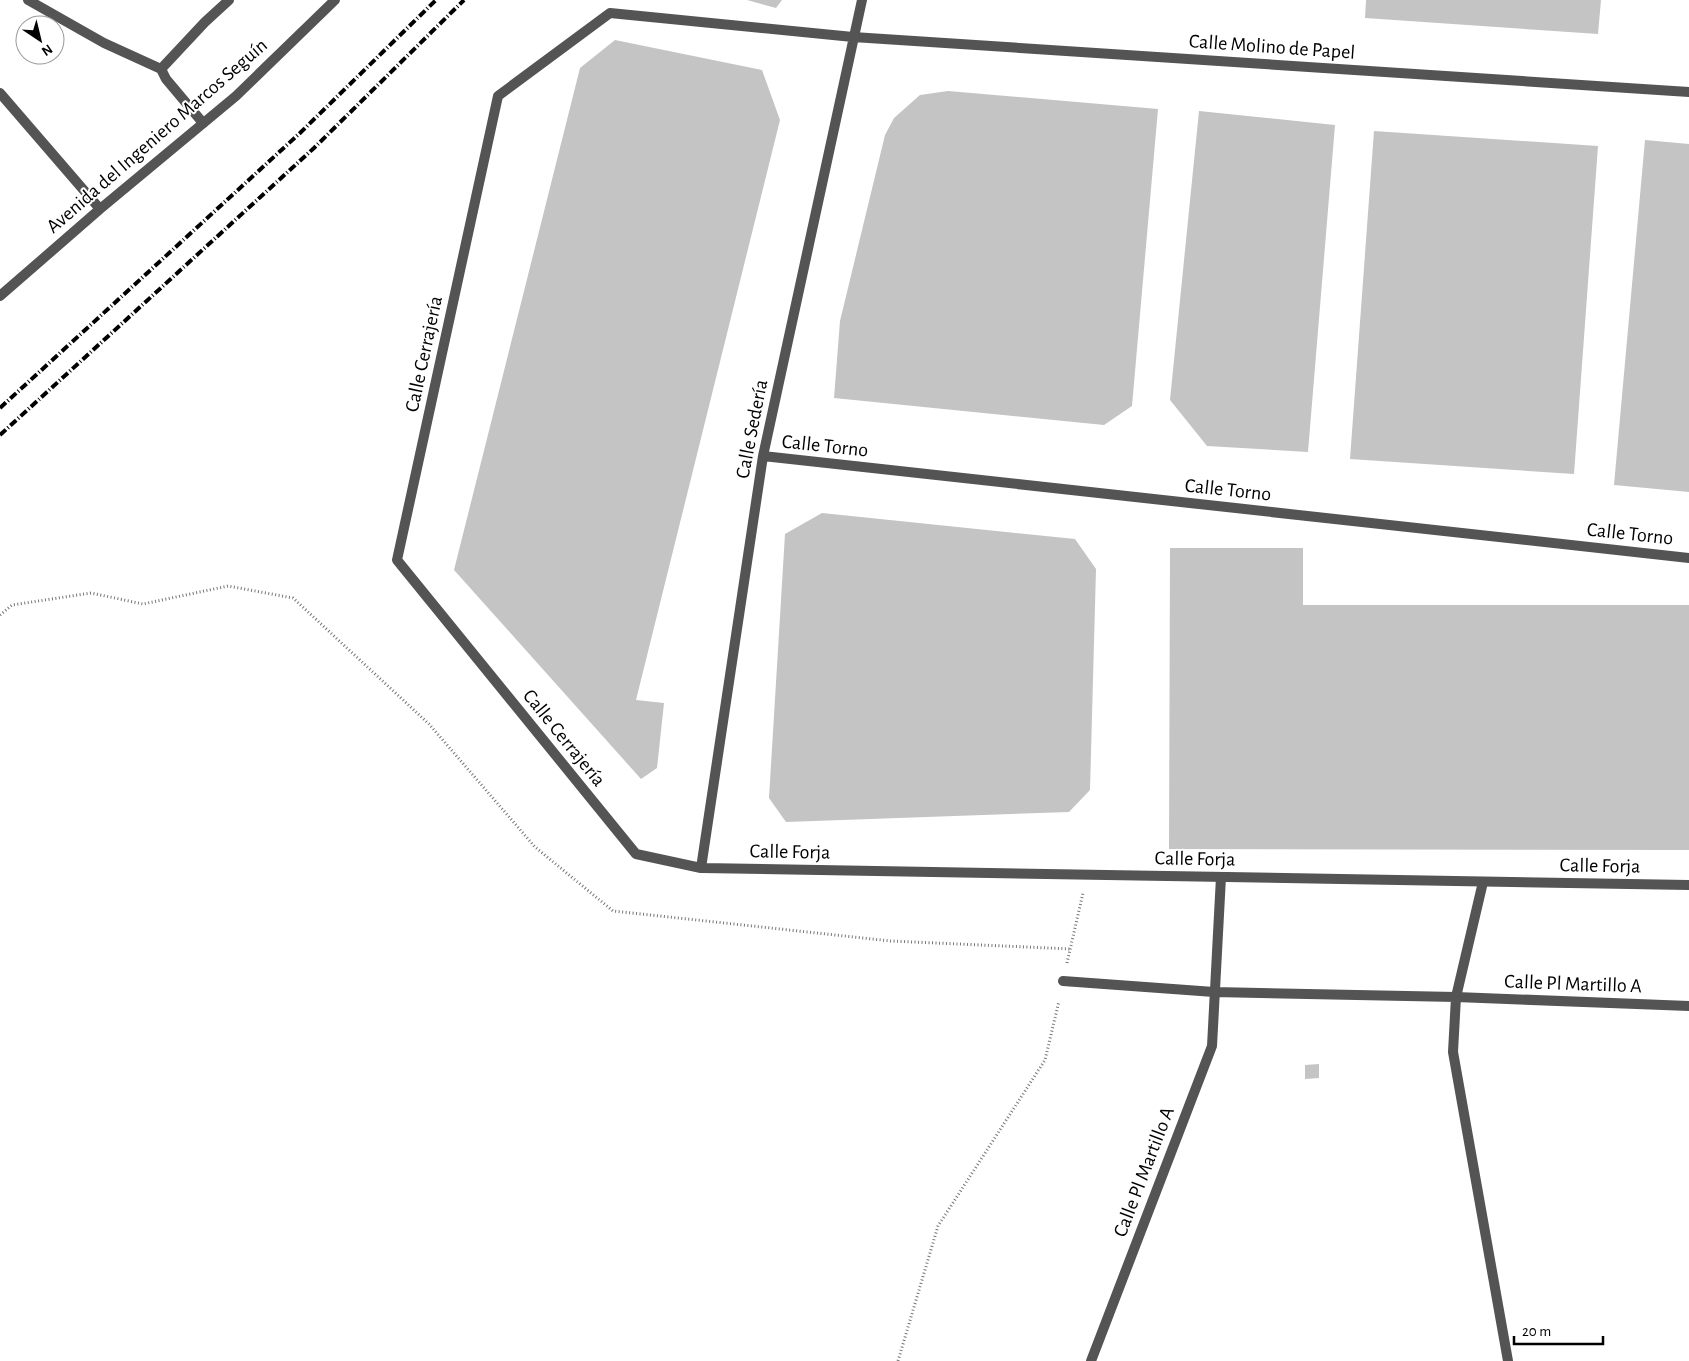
<svg xmlns="http://www.w3.org/2000/svg" width="1689" height="1361" viewBox="0 0 1689 1361" font-family="'Alegreya Sans',sans-serif">
	<rect width="100%" height="100%" fill="#fff"/>
	<path fill="#c4c4c4" d="M747 0H782L776 8Z
		M1366 0H1601L1598 34 1365 18Z
		M615 40 762 70 780 120 636 700 664 703 657 768 641 779 454 570 580 68Z
		M948 91 1158 109 1132 406 1104 425 834 398 840 321 885 135 894 118 920 95Z
		M1199 111 1335 125 1308 452 1207 446 1170 400Z
		M1374 131 1598 146 1574 474 1350 459Z
		M1645 140 1689 144V492L1614 485Z
		M822 513 1075 539 1096 569 1090 790 1069 812 786 822 769 798 785 534Z
		M1170 548H1303V605H1689V850L1169 849Z
		M1319 1064V1078L1305 1079V1065Z"/>
	<g fill="none" stroke-linecap="round" stroke-linejoin="round">
		<path stroke="#767676" stroke-width="3" stroke-dasharray="1 2.5" stroke-linecap="butt" d="M0 615 12 605 91 593 143 604 228 586 293 598 429 724 535 847 613 911 891 941 1071 949
			M1067 963 1083 893
			M898 1361 938 1226 1045 1060 1059 1001"/>
		<path stroke="#545454" stroke-width="10" d="M28 0 104 43 161 69 166 79 203 123
			M161 69 205 22 229 0
			M1483 882 1456 997 1453 1052 1508 1361
			M1063 981 1214 992 1456 997 1689 1006
			M1091 1361 1212 1046 1221 877"/>
		<path stroke="#545454" stroke-width="10" d="M1689 92 853 37 610 13 498 96 397 560 636 854 701 868 1689 885
			M0 93 100 209
			M0 296 100 209 236 96 335 0
			M763 456 1689 558
			M701 868 763 456 862 0"/>
		<path stroke="#000" stroke-width="4" stroke-dasharray="8 2.5 1 2.5" stroke-linecap="butt" d="M0 408 300 133 436 0
			M0 435 314 148 464 0"/>
	</g>
	<g text-anchor="middle" dominant-baseline="central" stroke-width="4" stroke-linejoin="round" paint-order="stroke">
		<g font-size="20" fill="#000" stroke="#fff">
			<text transform="translate(1272 47) rotate(4)">Calle Molino de Papel</text>
			<text transform="translate(157 136) rotate(-41)">Avenida del Ingeniero Marcos Seguín</text>
			<text transform="translate(424 354) rotate(-78)">Calle Cerrajería</text>
			<text transform="translate(752 429) rotate(-79)">Calle Sedería</text>
			<text transform="translate(825 446) rotate(6)">Calle Torno</text>
			<text transform="translate(1228 490) rotate(6)">Calle Torno</text>
			<text transform="translate(1630 534) rotate(6)">Calle Torno</text>
			<text transform="translate(564 738) rotate(51)">Calle Cerrajería</text>
			<text transform="translate(790 852) rotate(1)">Calle Forja</text>
			<text transform="translate(1195 859) rotate(1)">Calle Forja</text>
			<text transform="translate(1600 866) rotate(1)">Calle Forja</text>
			<text transform="translate(1573 984) rotate(2)">Calle Pl Martillo A</text>
			<text transform="translate(1144 1172) rotate(-69)">Calle Pl Martillo A</text>
		</g>
	</g>
	<g transform="translate(40 40) rotate(145)"><circle r="24" fill="#ffffff" stroke="#999999"/>
	<path d="M0-4L9 19L0 12L-9 19Z" fill="#000000"/>
	<text y="-8" font-size="14" font-weight="bold" text-anchor="middle" fill="#000000">N</text>
	</g>
	<path d="M1514 1336v8h89v-8" fill="none" stroke="#000000" stroke-width="2.5"/>
	<text x="1522" y="1336" font-size="15" fill="#000000" stroke="#ffffff" stroke-width="4" paint-order="stroke">20 m</text>
</svg>
